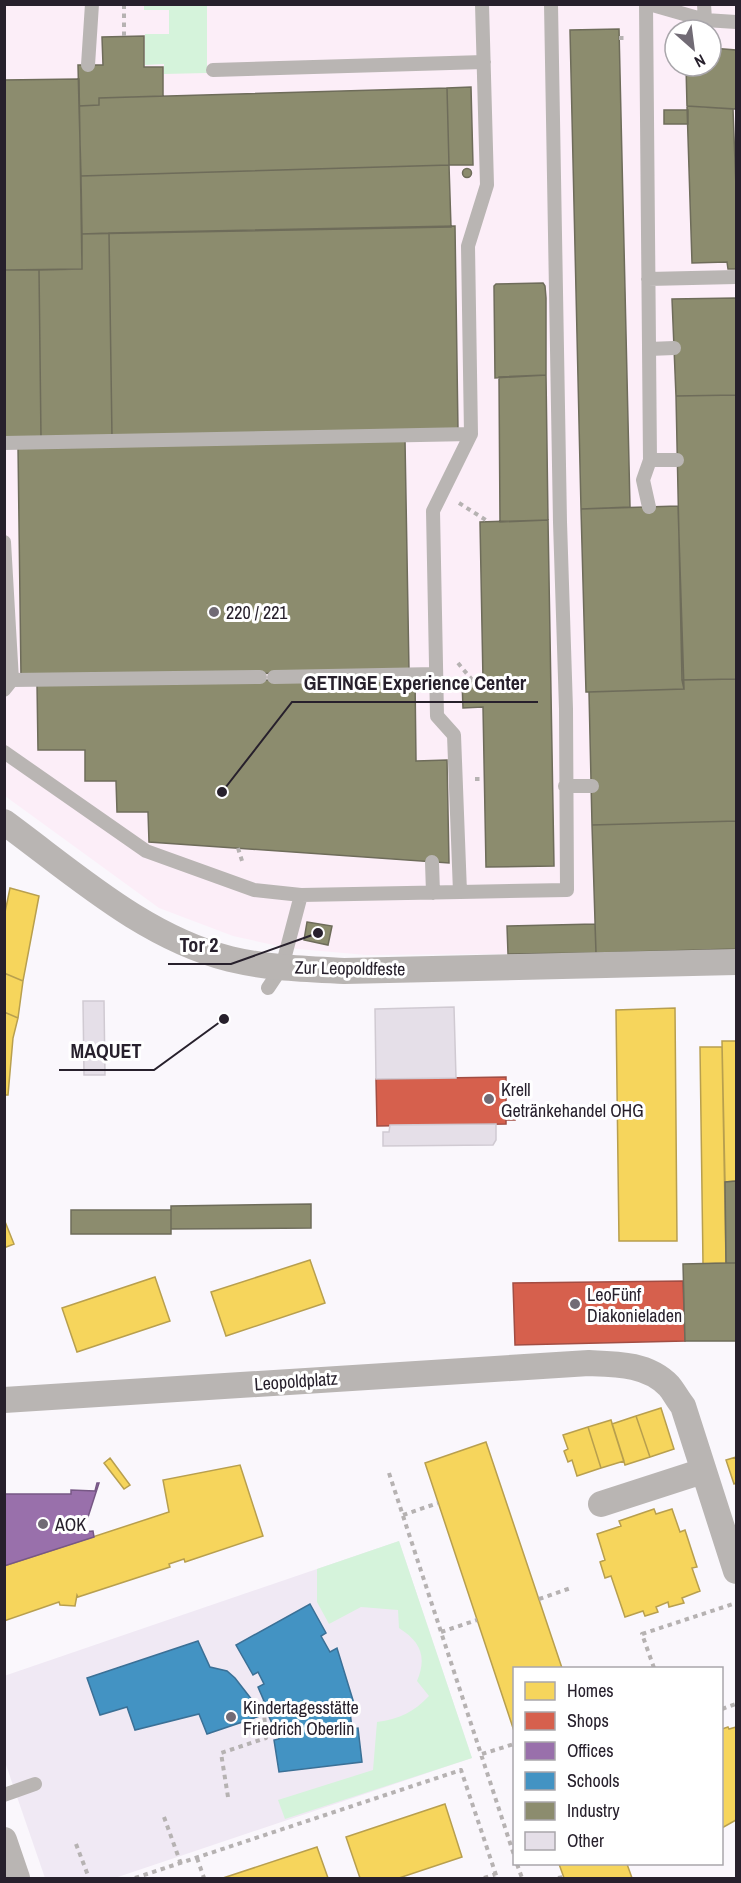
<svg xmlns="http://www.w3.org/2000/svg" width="741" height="1883" viewBox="0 0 741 1883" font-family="'Archivo Narrow',sans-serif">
	<rect width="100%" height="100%" fill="#faf7fc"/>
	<path fill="#fceef8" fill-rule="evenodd" d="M5 5H736V950L508 954 366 955 287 948 233 936 159 908 5 796V773L7 766 5 765ZM675 30H711V66H675Z"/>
	<path fill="#f0e9f4" d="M399 1541 472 1758 115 1878H45L5 1762 4 1676Z"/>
	<path fill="#d5f3db" d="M144 5H207V73L164 74V64L145 65V34H169V10H144Z
		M399 1541 472 1758 285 1819 278 1800 373 1770 377 1722C399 1719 414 1712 429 1696L417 1681C427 1657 421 1642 399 1628L398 1610 361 1607 329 1624 317 1602V1569Z"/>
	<path fill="#f6d55c" stroke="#b89f4e" stroke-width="1.5" d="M10 888 39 896 23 981 4 973V917Z
		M4 973 23 981 18 1018 4 1012Z
		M675 1008 677 1241H619L616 1010Z
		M4 1012 18 1018 13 1038 8 1095H4Z
		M722 1041H736V1181L725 1182Z
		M700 1047H722L726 1263 703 1264Z
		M4 1219 14 1244 4 1248Z
		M310 1260 325 1303 226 1336 211 1292Z
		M155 1277 170 1321 77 1352 62 1308Z
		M661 1408 674 1449 650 1457 636 1416Z
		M636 1416 650 1457 625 1465 612 1424Z
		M611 1420 624 1461 601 1468 588 1427Z
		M588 1427 601 1468 577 1476 572 1460 568 1462 564 1451 568 1449 563 1435Z
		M486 1442 562 1668H514V1731L425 1463Z
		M736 1457V1483L734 1484 726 1460Z
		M110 1458 130 1485 124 1489 104 1463Z
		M240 1465 263 1536 185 1562 184 1559 169 1564 170 1567 78 1597 77 1595 75 1606 60 1605 59 1602 4 1621V1566L169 1512 163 1480Z
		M654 1509 656 1514 672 1509 680 1532 685 1530 697 1567 692 1568 700 1591 682 1598 684 1603 669 1607 668 1602 656 1607 658 1612 645 1616 643 1611 625 1617 611 1576 605 1578 600 1562 605 1560 597 1534 621 1526 619 1521Z
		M728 1727 729 1729 736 1727V1820L722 1828V1729Z
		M445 1804 462 1857 399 1878H360L346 1837Z
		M317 1847 328 1878H223Z
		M559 1864H627L632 1878H564Z"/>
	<path fill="#d6604d" stroke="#a24d43" stroke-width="1.5" d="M506 1077V1107H514L515 1120H506V1124L377 1126 376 1079Z
		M683 1281 685 1341 515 1345 513 1283Z"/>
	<path fill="#9970ab" stroke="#775885" stroke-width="1.5" d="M97 1483H99L88 1517H81V1532L93 1531 94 1537 4 1566V1494H71V1490L95 1491Z"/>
	<path fill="#4393c3" stroke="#3b7096" stroke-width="1.5" d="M310 1604 326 1633 321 1636 330 1652 337 1648 356 1710 350 1711 352 1729 358 1728 362 1762 279 1772 274 1740 279 1739 278 1726H273L267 1712 262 1714 263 1715 207 1734 199 1714 135 1730 127 1707 100 1715 87 1678 198 1641 210 1667 227 1671 235 1678 256 1705 264 1701 258 1687 264 1684 258 1672 253 1675 236 1645Z"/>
	<path fill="#8c8c6e" stroke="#6e6c5a" stroke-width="1.5" d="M619 29 630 507 581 509 570 30Z
		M144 36V67H163V96L99 98V105L79 106 78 65H103L102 37Z
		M711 48 736 50V109L687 106 686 66H711Z
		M79 79 82 269 4 270V80Z
		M471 87 473 165H449L447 88Z
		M447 88 449 165 81 176 79 106 99 105V98Z
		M687 106 733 109 736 188V269H728L727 262 692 263Z
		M664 110H688V124H664Z
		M449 165 451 227 82 234 81 176Z
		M462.5 173a4.5 4.5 0 1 1 9 0a4.5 4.5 0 1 1-9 0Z
		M455 226 458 431 112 437 109 233Z
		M109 233 112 437 41 438 39 270 82 269V234Z
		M4 270H39L41 438 4 439Z
		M543 283 545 286 546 298V375L495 378 494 286 496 284Z
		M736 298V395L676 396 672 299Z
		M546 375 548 520 500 522 499 377Z
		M736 395V679L682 680 676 396Z
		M405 440 409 671 21 677 18 446Z
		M678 506 684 689 586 692 581 509Z
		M548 520 554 866 486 867 483 707 463 708 462 681H483L480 522Z
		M415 678 416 761 447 760 449 863 149 842 148 812H117L116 781H85V750H38L37 683Z
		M736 679V821L592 825 589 692 684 689 682 680Z
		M736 821V949L596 953 592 825Z
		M307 922 332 926 328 945 304 940Z
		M595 924 596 953 508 954 507 926Z
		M736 1181V1263H726L725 1182Z
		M311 1204V1228L171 1229V1206Z
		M71 1210H171V1234H71Z
		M726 1263H736V1341H685L683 1264Z"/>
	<path fill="#e5dfe8" stroke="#d0cad2" stroke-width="1.5" d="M83 1001H104L105 1075H84Z
		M454 1007 456 1078 376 1079 375 1009Z
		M496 1124V1140L493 1145 383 1146V1132H389L390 1125Z"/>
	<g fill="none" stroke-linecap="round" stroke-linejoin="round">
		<path stroke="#b6b2b2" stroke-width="4" stroke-dasharray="4.5 4.5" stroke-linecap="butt" d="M124 36V4
			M619 38H627
			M459 503 489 522
			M458 663 473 681
			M475 779H484
			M238 848 243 864
			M389 1473 514 1855
			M403 1515 438 1503
			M539 1599 571 1588
			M441 1632 477 1620
			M654 1668 642 1634 736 1603
			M722 1709 736 1704
			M482 1754 514 1744
			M228 1797 221 1753 266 1738 264 1713
			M164 1817 181 1864
			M76 1844 89 1878
			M197 1858 204 1878
			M517 1864 522 1878
			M135 1878 461 1770 497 1878
			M484 1878 496 1874
			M558 1878 564 1877"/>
		<path stroke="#b9b5b3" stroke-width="14" d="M482 4 487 185 468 246 471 434 433 511 437 716 454 735 460 892 567 890 566 709 560 522 551 4
			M646 4 650 460 643 480 649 507
			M649 4 705 20 736 22
			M704 4 705 20
			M88 65 92 4
			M213 70 484 62
			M648 279 736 277
			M649 349 674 348
			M4 443 471 434
			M650 460H677
			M4 542 12 680 4 690
			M274 677 436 674
			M12 680 260 677
			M4 752 146 851 254 890 301 895 460 892
			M565 786H592
			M432 862 433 893
			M268 988 282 967 301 895
			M4 1795 35 1784"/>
		<path stroke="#b9b5b3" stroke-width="26" d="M4 822C75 874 144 937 230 959 267 968 306 969 344 971L736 962
			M4 1400 589 1363C617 1364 648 1364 669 1386 674 1392 678 1400 683 1406L736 1571
			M601 1504 703 1471
			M4 1840 17 1878"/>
	</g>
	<g fill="#716b75" stroke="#fff" stroke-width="2">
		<circle cx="214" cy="612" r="6"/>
		<circle cx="489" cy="1099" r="6"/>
		<circle cx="575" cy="1304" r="6"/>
		<circle cx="43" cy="1524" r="6"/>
		<circle cx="231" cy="1717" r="6"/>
	</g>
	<g text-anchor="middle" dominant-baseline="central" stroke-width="6" stroke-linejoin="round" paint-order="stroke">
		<g font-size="18" fill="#27202c" stroke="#fff" text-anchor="start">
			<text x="226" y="612">220 / 221</text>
			<text x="501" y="1089">Krell<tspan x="501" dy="21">Getränkehandel OHG</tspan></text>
			<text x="587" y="1294">LeoFünf<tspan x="587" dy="21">Diakonieladen</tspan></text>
			<text x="55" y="1524">AOK</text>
			<text x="243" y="1707">Kindertagesstätte<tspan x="243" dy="21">Friedrich Oberlin</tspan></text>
		</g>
		<g font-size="18" fill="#27202c" stroke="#fff">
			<text transform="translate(350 968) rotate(1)">Zur Leopoldfeste</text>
			<text transform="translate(296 1381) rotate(-4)">Leopoldplatz</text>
		</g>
	</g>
	<path fill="none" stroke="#27202c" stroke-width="2" d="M222 792L292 702H538M318 933L231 964H168M224 1019L154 1070H59"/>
	<g fill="#27202c" stroke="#fff" stroke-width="2">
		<circle cx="222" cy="792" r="6"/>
		<circle cx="318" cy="933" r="6"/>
		<circle cx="224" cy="1019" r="6"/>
	</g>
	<g font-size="20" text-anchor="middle" font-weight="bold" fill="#27202c" stroke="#fff" stroke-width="6" stroke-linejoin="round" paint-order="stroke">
		<text x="415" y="690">GETINGE Experience Center</text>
		<text x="199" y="952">Tor 2</text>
		<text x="106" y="1058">MAQUET</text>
	</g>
	<rect width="741" height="1883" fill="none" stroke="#27202c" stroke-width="12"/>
	<rect x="513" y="1667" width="210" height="198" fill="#ffffff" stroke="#a9a6ab" stroke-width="1.5"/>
	<rect x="525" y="1682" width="30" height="18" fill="#f6d55c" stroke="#a9a6ab" stroke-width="1.5"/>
	<text x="567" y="1697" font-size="18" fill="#27202c">Homes</text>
	<rect x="525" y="1712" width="30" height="18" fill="#d6604d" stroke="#a9a6ab" stroke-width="1.5"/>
	<text x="567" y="1727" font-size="18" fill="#27202c">Shops</text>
	<rect x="525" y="1742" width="30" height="18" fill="#9970ab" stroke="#a9a6ab" stroke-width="1.5"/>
	<text x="567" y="1757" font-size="18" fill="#27202c">Offices</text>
	<rect x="525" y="1772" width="30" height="18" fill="#4393c3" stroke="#a9a6ab" stroke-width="1.5"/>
	<text x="567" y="1787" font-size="18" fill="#27202c">Schools</text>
	<rect x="525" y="1802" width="30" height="18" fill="#8c8c6e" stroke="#a9a6ab" stroke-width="1.5"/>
	<text x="567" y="1817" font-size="18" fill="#27202c">Industry</text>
	<rect x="525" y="1832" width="30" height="18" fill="#e5dfe8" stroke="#a9a6ab" stroke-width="1.5"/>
	<text x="567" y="1847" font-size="18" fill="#27202c">Other</text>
	<g transform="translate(693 48) rotate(152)"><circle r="28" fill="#ffffff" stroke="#a9a6ab" stroke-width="1.5"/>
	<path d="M0-4.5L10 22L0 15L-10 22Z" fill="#716b75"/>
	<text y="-9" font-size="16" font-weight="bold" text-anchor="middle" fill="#27202c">N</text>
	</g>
</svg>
